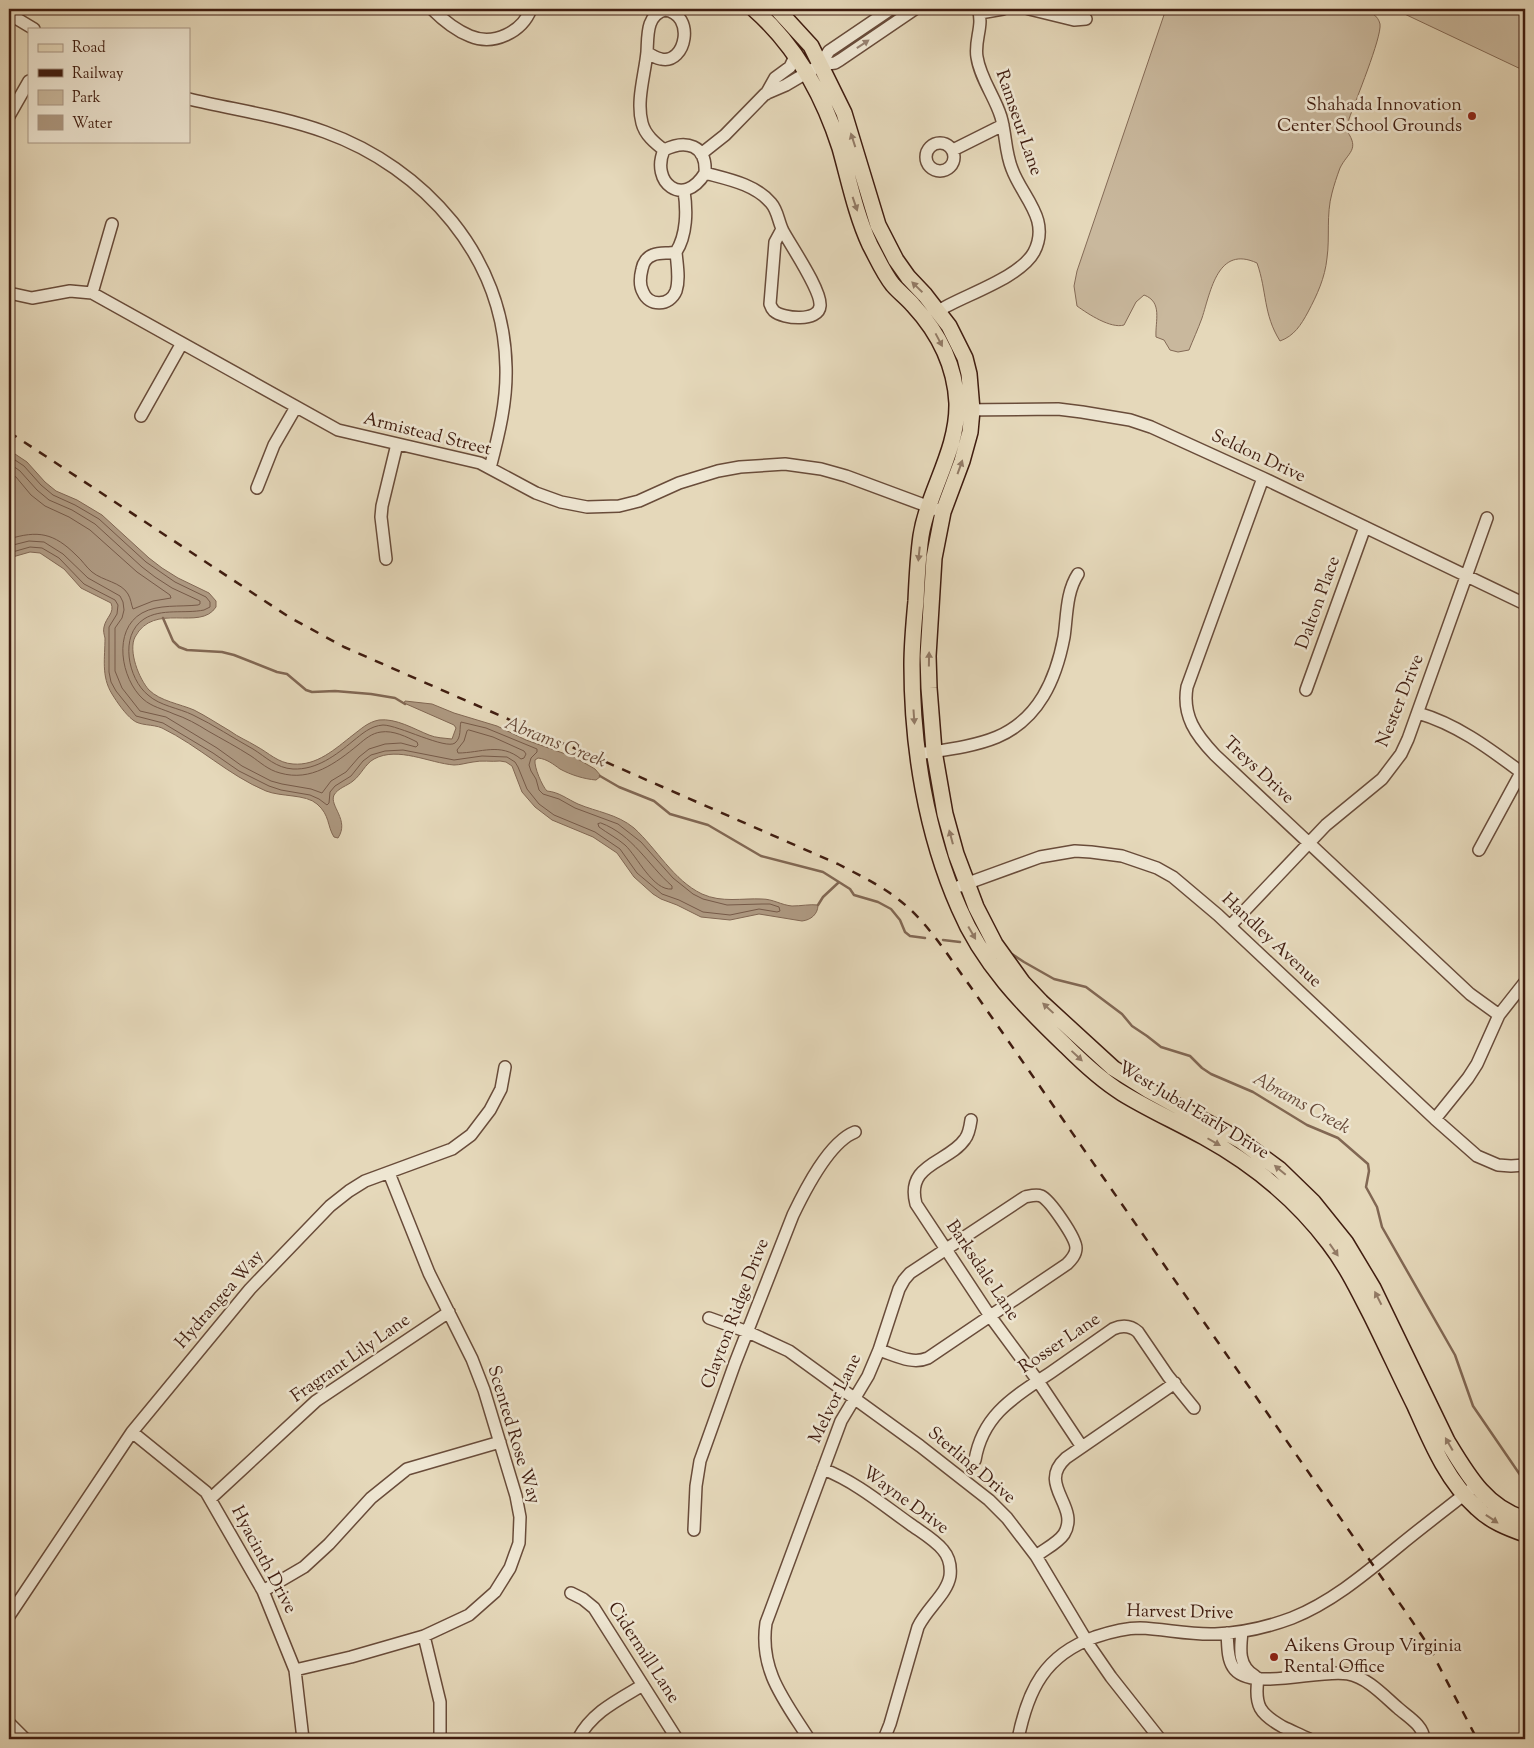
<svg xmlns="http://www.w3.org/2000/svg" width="1534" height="1748" viewBox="0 0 1534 1748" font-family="'Sorts Mill Goudy',serif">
	<rect width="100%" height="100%" fill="#e5d8ba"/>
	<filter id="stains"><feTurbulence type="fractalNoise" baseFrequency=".004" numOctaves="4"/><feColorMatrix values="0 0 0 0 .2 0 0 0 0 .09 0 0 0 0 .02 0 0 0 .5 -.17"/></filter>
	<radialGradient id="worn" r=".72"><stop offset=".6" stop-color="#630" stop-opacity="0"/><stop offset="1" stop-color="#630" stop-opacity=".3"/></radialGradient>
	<path fill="#c9b89d" stroke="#846a56" d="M1166 9H1363C1370 12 1378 15 1380 24 1382 37 1355 102 1349 119L1347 131C1360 150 1348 152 1340 168 1337 176 1334 185 1332 193 1326 215 1330 237 1327 258 1325 278 1317 295 1308 312 1301 325 1294 336 1280 341 1263 314 1267 291 1257 263 1218 245 1211 290 1202 318 1198 329 1193 340 1189 350L1178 352 1170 350 1164 340 1156 337C1155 321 1163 302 1144 295L1136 302 1124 325C1111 329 1088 314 1077 306L1074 286 1077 271Z
		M1394 9H1525V71Z"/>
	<path fill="#ad9880" stroke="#816753" d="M9 450 27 462 45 482 56 491 77 500 102 515 149 558 162 568 178 578 209 593 216 601V607C200 632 154 601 135 637 128 651 139 679 149 690 160 701 180 704 194 710 206 716 218 724 230 731 238 737 248 741 256 746 269 753 278 763 293 764 317 766 335 749 353 735 361 729 368 722 379 720 396 718 414 729 429 735 436 738 444 738 452 739L456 728 454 725 404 703 405 701 432 704 454 713 497 726 526 740 574 757 595 769 601 776 596 780C584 779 571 775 560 769 553 764 547 759 538 758L535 760C534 767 542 786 547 791 559 792 567 799 578 804 597 812 617 814 634 828 657 849 673 880 702 894 722 903 742 898 762 899 773 899 781 905 792 906 801 906 810 904 818 905 818 914 811 920 802 921L759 914 730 920 701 917 677 905 661 899 653 894 634 877 617 853 593 837 552 820 535 807 522 792 512 766 506 762 500 761C491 762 482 760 473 762 466 763 460 765 454 765 429 763 398 746 374 759 365 764 361 775 353 781 347 786 338 788 334 795 329 806 350 820 338 838L334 837C327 826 330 815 317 804 306 794 281 797 266 791 228 775 199 746 162 728 153 724 140 726 133 720 125 714 117 702 112 694 101 676 105 658 105 638 104 634 103 631 104 627 106 617 115 613 111 603L81 588 64 569 40 553 30 552 9 558Z"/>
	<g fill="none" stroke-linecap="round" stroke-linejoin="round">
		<path stroke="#765a48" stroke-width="1" d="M9 456 24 466 41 485 53 495 75 505 99 519 146 562 175 582 206 597 210 602V607L204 610C185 614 161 608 144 619 119 635 128 679 148 695 160 706 179 708 193 715 214 725 233 738 253 749 266 757 276 768 293 769 317 770 336 755 353 741 362 734 370 726 383 725 398 725 446 750 455 743 462 737 459 728 461 722L486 728 537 749V752L531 758 529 765 531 771 536 779 539 790 543 794 559 799 575 808 618 824 641 842 673 878 693 894 703 899 727 905 762 904H770L779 907 780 911 777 912 759 909 730 915 703 912 679 900 662 894 637 873 620 849 595 832 554 815 539 804 527 789 518 767 515 762 507 757 482 756 454 760 403 750 385 751 371 755 363 761 351 776 335 786 330 792 329 803 327 805 319 799 310 795 281 790 269 786 239 771 213 753 163 723 136 716 116 691 111 682 109 672V627L117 614 118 605 115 600 84 584 59 558 42 548 30 547 9 553
			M9 463 20 471 37 490 49 500 72 510 95 524 142 567 155 577 172 588 200 601V604L198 605C180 607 158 604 142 613 112 630 121 679 143 699 152 707 163 709 174 714 186 718 197 724 208 731 222 739 237 747 251 756 260 762 268 770 280 773 311 782 336 763 358 745 365 739 372 733 381 732 393 730 407 737 417 742L418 745 416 747 401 743 385 744 369 749 359 757 346 772 331 781 322 793 311 789 282 784 271 781 242 766 217 748 166 717 140 711 122 688 115 671V628L122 618 124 610 123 602 120 596 88 578 63 554 44 542 29 541 9 546
			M9 472 16 477 31 495 45 506 69 517 90 530 137 572 170 595 171 598 153 601 133 609C131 604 131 599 128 594 121 582 103 581 92 572 86 567 82 560 76 555 54 533 38 530 9 539
			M469 730 493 737 524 751 526 754 524 758 521 759C500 742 481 753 458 753L457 750 464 741 467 731Z
			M601 823C633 835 647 864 672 886V889C653 891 637 856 625 845 617 838 607 833 599 827L598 824Z"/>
		<path stroke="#816753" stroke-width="2.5" d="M163 618 173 641 179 647 187 650 222 652 234 655 277 672 287 674 306 690 312 692 335 691 371 694 395 698 405 704
			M600 776 619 787 654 801 670 814 708 825 761 856 823 872 850 889 854 895 878 902 891 909 900 920 905 932 910 936 925 938
			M818 905 823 897 838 883
			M943 940 960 942
			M1012 954 1024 962 1054 979 1086 987 1122 1014 1132 1026 1147 1036 1161 1047 1190 1056 1202 1068 1211 1074 1253 1092 1307 1125 1338 1138 1368 1164 1369 1171 1366 1187 1377 1207 1382 1227 1455 1355 1473 1406 1525 1482"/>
		<defs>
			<path id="minor" d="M432 9C443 20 455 30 470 36 494 46 522 32 531 9
				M1029 9 1074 20 1086 19
				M665 10C696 14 686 65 661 59 656 58 651 55 647 52 648 36 646 15 665 10Z
				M980 13 1003 9
				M9 14 34 29
				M647 52C645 74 636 101 642 123 645 135 655 143 664 150
				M820 65 829 51 891 9
				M766 94 775 78 790 67 796 54
				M189 99C235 110 281 116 325 132 425 168 504 257 506 367 507 401 499 434 490 468
				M9 116 29 81
				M926 157a14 14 0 1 1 28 0a14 14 0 1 1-28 0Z
				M664 150C650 182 683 209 705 173
				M664 150C686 139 707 145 705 173
				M953 150 1003 125
				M701 154 725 135 765 94 786 85 820 65 835 63 840 60 915 9
				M705 173C727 179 755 184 771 203 778 211 778 221 783 231 791 246 822 291 820 306 819 322 783 319 774 311 772 309 771 307 770 304L775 242 782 229
				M676 252C677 265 680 279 676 291 670 306 649 307 643 292 639 285 640 277 642 269 643 263 647 257 653 255 660 252 669 254 676 252Z
				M676 252C687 235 687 210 684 191
				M9 293 32 298 70 291 92 293 338 430 480 463 536 493 561 502 587 507 619 506 639 501 679 483 718 471 740 467 785 464 821 469 846 476 943 512
				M92 293 112 224
				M938 311C964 295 1020 278 1034 252 1051 219 1022 197 1012 169 1005 152 1006 134 1001 117 995 97 980 78 977 57 974 40 984 26 978 9
				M957 410 1058 409 1082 412 1130 420 1151 427 1263 478 1525 604
				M141 416 182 343
				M1263 478 1187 687C1182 716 1196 735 1215 755L1470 994 1499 1015
				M257 488 274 445 296 407
				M386 559 381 517 382 506 397 444
				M1306 690 1365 527
				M1418 713C1459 725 1491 750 1525 775
				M918 754C943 750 973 747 997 737 1039 719 1056 679 1064 637 1067 617 1066 592 1078 574
				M1479 850 1524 767
				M960 886 1040 857 1075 851 1091 852 1122 856 1157 868 1173 877 1218 915 1435 1119 1477 1156 1498 1165 1511 1166 1525 1165
				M1230 926 1326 825 1382 779 1401 754 1408 739 1487 518
				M1435 1119 1468 1078 1477 1064 1499 1015 1525 982
				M971 1120C970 1127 969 1134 965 1139 949 1163 905 1163 916 1204L990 1316 1038 1381 1082 1447
				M709 1318 748 1332 789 1351 920 1446 989 1500 1007 1518 1036 1556 1091 1648 1111 1677 1160 1739
				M132 1432 206 1492 263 1591 295 1670 303 1739
				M975 1460C983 1413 1016 1396 1053 1371 1073 1357 1093 1343 1113 1329 1122 1325 1130 1325 1138 1332L1168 1376 1194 1408
				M823 1469C856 1482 882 1504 910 1524 921 1532 935 1540 943 1550 949 1557 951 1567 950 1576 947 1594 927 1608 918 1627L890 1724 884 1739
				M210 1499 316 1401 449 1312
				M694 1530 696 1486 700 1461 735 1363 793 1215C805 1190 829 1142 855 1132
				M1036 1556C1045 1549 1058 1543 1064 1534 1081 1506 1036 1485 1066 1458L1175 1383
				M263 1591 304 1567 329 1544 371 1498 407 1469 500 1442
				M571 1593 583 1599 594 1608 677 1739
				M9 1616 132 1432 250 1289 330 1206 349 1191 365 1181 452 1149 471 1135 490 1110 501 1089 505 1067
				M1242 1632C1240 1649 1238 1666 1255 1676
				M1227 1633C1228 1644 1227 1658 1233 1667 1249 1693 1321 1668 1348 1674 1368 1678 1383 1695 1398 1708 1408 1717 1423 1725 1424 1739
				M424 1636 440 1702V1739
				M295 1670 351 1657 424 1636 469 1615 495 1592 510 1568 519 1543 520 1517 516 1496 484 1390 472 1359 429 1273 389 1173
				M1258 1678C1254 1706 1260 1714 1283 1727 1292 1731 1300 1735 1309 1739
				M9 1723 25 1739
				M578 1739C592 1712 618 1700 643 1685
				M809 1739C785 1701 759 1671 766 1623L841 1421 868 1376 879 1350 899 1289 904 1280 910 1273 1025 1197C1030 1196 1036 1194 1041 1196 1050 1200 1076 1238 1076 1248 1076 1255 1071 1260 1067 1264L928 1358C912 1365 895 1355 879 1350
				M1018 1739C1028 1689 1045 1655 1095 1637 1110 1632 1124 1628 1140 1628 1165 1629 1190 1635 1215 1634 1241 1633 1268 1627 1292 1618 1332 1602 1366 1573 1399 1546 1422 1527 1446 1509 1470 1490"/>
			<path id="major" d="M754 9C796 46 823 95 840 148 849 180 856 215 870 245 877 258 884 274 893 285 899 292 907 298 913 305 938 332 955 365 957 403 958 451 928 491 921 536 918 557 917 579 916 601 914 622 912 644 912 665 912 747 926 833 959 908 982 963 1023 1005 1066 1046 1083 1063 1101 1080 1122 1093 1148 1109 1177 1122 1204 1137 1253 1164 1295 1198 1329 1243 1346 1265 1358 1290 1371 1315 1386 1345 1400 1376 1415 1406 1431 1442 1447 1481 1477 1508 1490 1521 1508 1528 1525 1534
				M777 9 811 46 844 113 878 225 896 260 908 277 925 295 949 326 965 358 969 374 972 410 970 432 962 461 943 512 934 558 928 656 929 688 934 751 945 814 956 854 976 907 995 944 1023 983 1041 1002 1113 1068 1148 1090 1241 1141 1279 1169 1313 1202 1346 1243 1373 1288 1447 1441C1467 1474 1486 1508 1525 1519"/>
		</defs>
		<use href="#minor" stroke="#694c3a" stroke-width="14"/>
		<use href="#major" stroke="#401d10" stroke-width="18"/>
		<use href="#minor" stroke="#eee6d2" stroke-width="11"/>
		<use href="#major" stroke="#e5d8ba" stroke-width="15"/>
		<path stroke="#401d10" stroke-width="2.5" stroke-dasharray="9 9" stroke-linecap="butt" d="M9 432 289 617 344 647 838 864C859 875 880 885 898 899 928 922 948 956 970 986L1412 1621 1428 1645 1477 1739"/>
	</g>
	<defs><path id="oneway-solid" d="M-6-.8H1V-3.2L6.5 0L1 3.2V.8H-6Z" transform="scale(1.25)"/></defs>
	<use fill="#978271" href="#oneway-solid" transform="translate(863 44) rotate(-34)"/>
	<g fill="#927a65">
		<use href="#oneway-solid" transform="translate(853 140) rotate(-108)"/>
		<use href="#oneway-solid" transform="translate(855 204) rotate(71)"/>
		<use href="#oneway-solid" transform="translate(917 287) rotate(-136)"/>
		<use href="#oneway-solid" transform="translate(939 340) rotate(62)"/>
		<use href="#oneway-solid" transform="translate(960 467) rotate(-70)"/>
		<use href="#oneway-solid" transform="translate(919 554) rotate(96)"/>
		<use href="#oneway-solid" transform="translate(929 659) rotate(-89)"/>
		<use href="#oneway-solid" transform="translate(914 717) rotate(86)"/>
		<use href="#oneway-solid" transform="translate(951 837) rotate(-105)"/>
		<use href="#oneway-solid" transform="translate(972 933) rotate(60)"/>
		<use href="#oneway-solid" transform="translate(1048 1008) rotate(-137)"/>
		<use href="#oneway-solid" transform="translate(1077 1056) rotate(43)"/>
		<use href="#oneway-solid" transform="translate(1214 1142) rotate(30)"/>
		<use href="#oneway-solid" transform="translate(1280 1170) rotate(-140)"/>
		<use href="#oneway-solid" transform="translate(1334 1250) rotate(55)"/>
		<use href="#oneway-solid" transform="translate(1378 1298) rotate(-117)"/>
		<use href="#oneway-solid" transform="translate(1449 1444) rotate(-120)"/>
		<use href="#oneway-solid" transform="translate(1492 1519) rotate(34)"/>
	</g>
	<g fill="#8f2418" stroke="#eee6d2" stroke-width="2">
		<circle cx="1472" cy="116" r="5"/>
		<circle cx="1274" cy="1657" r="5"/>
	</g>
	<g text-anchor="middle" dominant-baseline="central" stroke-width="5" stroke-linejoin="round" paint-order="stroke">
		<g font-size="18" fill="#401d10" stroke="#eee6d2" text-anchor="end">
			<text x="1462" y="106">Shahada Innovation<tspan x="1462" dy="21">Center School Grounds</tspan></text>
			<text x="1284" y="1647" text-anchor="start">Aikens Group Virginia<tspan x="1284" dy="21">Rental Office</tspan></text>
		</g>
		<g font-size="18" fill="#401d10" stroke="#eee6d2">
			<text transform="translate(1018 123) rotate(71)">Ramseur Lane</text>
			<text transform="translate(427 435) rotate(14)">Armistead Street</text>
			<text transform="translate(1258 457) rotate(25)">Seldon Drive</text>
			<text transform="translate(1319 603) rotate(-70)">Dalton Place</text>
			<text transform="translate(1401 701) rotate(-68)">Nester Drive</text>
			<text transform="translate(1258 771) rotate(43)">Treys Drive</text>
			<text transform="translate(1271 941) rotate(43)">Handley Avenue</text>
			<text transform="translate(1193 1111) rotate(31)">West Jubal Early Drive</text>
			<text transform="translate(982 1271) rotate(56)">Barksdale Lane</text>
			<text transform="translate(220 1300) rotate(-49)">Hydrangea Way</text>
			<text transform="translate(736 1314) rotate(-69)">Clayton Ridge Drive</text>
			<text transform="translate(1060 1344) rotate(-34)">Rosser Lane</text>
			<text transform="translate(351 1359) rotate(-35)">Fragrant Lily Lane</text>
			<text transform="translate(836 1399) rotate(-64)">Melvor Lane</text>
			<text transform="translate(513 1435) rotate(73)">Scented Rose Way</text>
			<text transform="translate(971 1466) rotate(40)">Sterling Drive</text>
			<text transform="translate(905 1501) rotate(36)">Wayne Drive</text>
			<text transform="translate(263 1560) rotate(62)">Hyacinth Drive</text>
			<text transform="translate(1180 1613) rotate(1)">Harvest Drive</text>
			<text transform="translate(643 1653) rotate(57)">Cidermill Lane</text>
		</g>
		<g font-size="19" font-style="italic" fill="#664837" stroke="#eee6d2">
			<text transform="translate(555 743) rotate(22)">Abrams Creek</text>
			<text transform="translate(1301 1104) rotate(29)">Abrams Creek</text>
		</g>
	</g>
	<rect width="1534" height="1748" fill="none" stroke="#e5d8ba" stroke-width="30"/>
	<rect x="10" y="10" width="1514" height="1728" fill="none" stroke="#401d10" stroke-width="2.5"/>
	<rect x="15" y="15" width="1504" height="1718" fill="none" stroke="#401d10"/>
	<rect x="28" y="28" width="162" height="115" fill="#eee6d2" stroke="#a89684"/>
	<rect x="38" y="44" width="25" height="8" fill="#e5d8ba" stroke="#a89684"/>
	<text x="72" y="52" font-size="15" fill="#401d10">Road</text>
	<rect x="38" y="69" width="25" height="8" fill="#401d10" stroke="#a89684"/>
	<text x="72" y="78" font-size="15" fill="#401d10">Railway</text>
	<rect x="38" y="90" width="25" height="15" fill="#c9b89d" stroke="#a89684"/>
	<text x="72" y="102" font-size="15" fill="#401d10">Park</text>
	<rect x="38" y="115" width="25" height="15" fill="#ad9880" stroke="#a89684"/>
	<text x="72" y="128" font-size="15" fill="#401d10">Water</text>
	<rect width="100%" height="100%" filter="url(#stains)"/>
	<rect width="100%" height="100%" fill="url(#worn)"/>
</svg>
